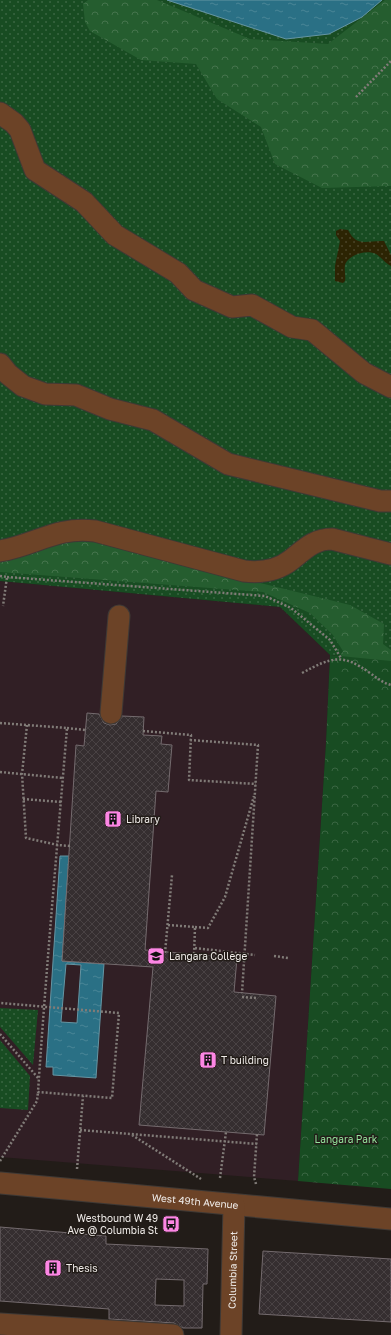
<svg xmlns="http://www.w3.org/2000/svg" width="391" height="1335" viewBox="0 0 391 1335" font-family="'Golos Text',sans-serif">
	<defs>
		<pattern id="grass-dots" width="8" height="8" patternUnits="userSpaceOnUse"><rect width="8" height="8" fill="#184c22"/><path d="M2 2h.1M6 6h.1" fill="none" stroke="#3a6642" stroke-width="1.8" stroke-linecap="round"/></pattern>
		<pattern id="forest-crowns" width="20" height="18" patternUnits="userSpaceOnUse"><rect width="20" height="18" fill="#255d2f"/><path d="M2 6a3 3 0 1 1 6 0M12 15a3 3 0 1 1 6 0" fill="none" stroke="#45744d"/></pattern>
		<pattern id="sand-dots" width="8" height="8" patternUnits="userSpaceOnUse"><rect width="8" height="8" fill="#2c2403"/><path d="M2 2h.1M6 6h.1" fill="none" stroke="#4b4428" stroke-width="1.8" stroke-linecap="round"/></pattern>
		<pattern id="park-crowns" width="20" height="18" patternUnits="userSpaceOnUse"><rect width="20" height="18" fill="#184c22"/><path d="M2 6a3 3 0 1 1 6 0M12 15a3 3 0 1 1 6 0" fill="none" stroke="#3a6642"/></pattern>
		<pattern id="water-ripples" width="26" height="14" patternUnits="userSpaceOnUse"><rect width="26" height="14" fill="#2a7085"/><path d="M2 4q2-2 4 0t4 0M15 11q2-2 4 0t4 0" fill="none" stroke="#498596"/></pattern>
		<pattern id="building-cross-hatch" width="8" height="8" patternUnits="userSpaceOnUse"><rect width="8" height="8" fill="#352e30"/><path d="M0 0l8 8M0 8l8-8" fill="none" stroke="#494244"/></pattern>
	</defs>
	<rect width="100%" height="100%" fill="#221c18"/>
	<path fill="#311f25" d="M0 581 280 607 330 655 326 742 298 1181 0 1157Z"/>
	<path fill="url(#grass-dots)" d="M0 0H391V661L330 655 280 607 0 581Z
		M0 1008 38 1010 33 1065 0 1027Z
		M0 1040 30 1076 28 1110 0 1108Z"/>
	<path fill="url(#forest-crowns)" d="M88 0H157L250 39 328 44 385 0H391V186L322 188 275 164 261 127 217 99 196 64 141 60 90 31 85 22 83 4Z
		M81 535 244 579 350 605 384 624 383 644 391 650V678L337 666 343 651 333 635 310 613 263 592 0 572V555Z"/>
	<path fill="url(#sand-dots)" d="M340 229 348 230C357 248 367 240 384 241L391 255V266C385 263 381 257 376 254 366 249 348 255 345 265 344 270 346 276 345 281L343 283 335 281V266L340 241 336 235V231Z"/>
	<path fill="url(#park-crowns)" d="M330 655 391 661V1189L298 1181 326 742Z"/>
	<path fill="url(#water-ripples)" stroke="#6595a3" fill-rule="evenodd" d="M167 0H382L362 17 329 34 286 39Z
		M60 856H69L62 961 104 964 96 1078 53 1075V1067H46ZM66 964 81 965 77 1023 61 1022Z"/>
	<path fill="url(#building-cross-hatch)" stroke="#746b6e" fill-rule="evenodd" d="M87 713 99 714 104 723 110 725 116 724 122 716 144 717 143 735 162 736 161 744 172 745 168 792 156 791 145 950 237 958 234 992 276 996 264 1135 139 1125 153 967 62 961 76 745 84 746Z
		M0 1227 106 1236V1244L208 1249 207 1284H203L202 1328H183L174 1323 109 1319V1309L0 1301ZM156 1279 184 1280V1306L155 1305Z
		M263 1251 391 1259V1322L259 1314Z"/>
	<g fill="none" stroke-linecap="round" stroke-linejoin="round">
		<defs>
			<g id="minor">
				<path d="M0 113 14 123 20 130 35 170 84 202 115 235 178 273 194 290 232 307 252 305 292 327 312 330 364 373 391 387"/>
				<path d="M0 364 8 374 23 386 45 394 76 395 110 409 153 420 228 464 380 501H391"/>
				<path d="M0 551C36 545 56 526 95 531L244 571C261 573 277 571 291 560 305 549 314 539 332 539L391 554"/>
				<path d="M111 713 119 616"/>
				<path id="s1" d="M0 1183 391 1219"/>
				<path d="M0 1324 173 1335"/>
				<path id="s2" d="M231 1335 234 1205"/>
			</g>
		</defs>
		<use href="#minor" stroke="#3f3935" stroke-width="23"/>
		<path stroke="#817c78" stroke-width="2.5" stroke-dasharray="2 2" stroke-linecap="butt" d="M356 97 391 61
			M0 576 7 577 3 606
			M7 577 265 596 291 608 330 640 341 658
			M302 673C332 657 342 653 370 673 377 678 383 683 391 685
			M0 723 67 728C57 849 46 971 38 1092L112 1098 119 1013 0 1003
			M27 725 22 774 26 838 58 845 70 846
			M67 728 85 730
			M143 731 191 735 189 780 256 784
			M190 740 258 745 242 993
			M0 772 63 778
			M23 799 61 802
			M168 925 195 927 194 955
			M195 927 208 928 225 897 254 796
			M195 948 255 955
			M165 953 172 875
			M274 956 288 958
			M242 997 257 998
			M0 1034 39 1079
			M80 1130 257 1144
			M132 1135 201 1179
			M0 1161 37 1101 38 1092
			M77 1169 83 1096
			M220 1178 226 1132
			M256 1184 254 1177 257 1134"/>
		<use href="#minor" stroke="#6c4327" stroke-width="21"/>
	</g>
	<defs>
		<symbol id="building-square" viewBox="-11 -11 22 22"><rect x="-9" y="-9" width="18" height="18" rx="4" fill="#fc86e4" stroke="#221c18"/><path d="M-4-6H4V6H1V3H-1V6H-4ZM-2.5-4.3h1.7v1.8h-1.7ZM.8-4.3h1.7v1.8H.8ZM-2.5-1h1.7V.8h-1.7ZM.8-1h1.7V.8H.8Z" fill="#111"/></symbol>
		<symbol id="university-square" viewBox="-11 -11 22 22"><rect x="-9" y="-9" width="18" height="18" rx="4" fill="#fc86e4" stroke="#221c18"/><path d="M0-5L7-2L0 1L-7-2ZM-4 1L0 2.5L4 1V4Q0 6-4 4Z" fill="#111"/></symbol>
		<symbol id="bus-square" viewBox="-11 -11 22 22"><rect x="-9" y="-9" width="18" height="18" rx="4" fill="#fc86e4" stroke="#221c18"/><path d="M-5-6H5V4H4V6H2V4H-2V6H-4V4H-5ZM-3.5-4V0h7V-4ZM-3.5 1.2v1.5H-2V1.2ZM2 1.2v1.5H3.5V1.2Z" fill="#111"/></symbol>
	</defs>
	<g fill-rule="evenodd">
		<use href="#building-square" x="103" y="809" width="20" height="20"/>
		<use href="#university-square" x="146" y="946" width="20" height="20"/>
		<use href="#building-square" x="198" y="1050" width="20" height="20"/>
		<use href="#bus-square" x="161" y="1214" width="20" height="20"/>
		<use href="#building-square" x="43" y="1258" width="20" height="20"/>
	</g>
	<g text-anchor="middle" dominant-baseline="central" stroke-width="3" stroke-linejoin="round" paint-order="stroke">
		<g font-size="10" fill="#f0ece9" stroke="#221c18" text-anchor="start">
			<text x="126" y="819">Library</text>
			<text x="169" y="956">Langara College</text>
			<text x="221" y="1060">T building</text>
			<text x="158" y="1218" text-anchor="end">Westbound W 49<tspan x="158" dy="12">Ave @ Columbia St</tspan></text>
			<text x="66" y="1268">Thesis</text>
		</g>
		<g font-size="10" fill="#95e49d" stroke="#221c18">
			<text x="346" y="1139">Langara Park</text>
		</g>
		<g font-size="10" fill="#f0ece9" stroke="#221c18">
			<text stroke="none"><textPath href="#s1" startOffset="196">West 49th Avenue</textPath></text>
			<text stroke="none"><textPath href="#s2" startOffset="65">Columbia Street</textPath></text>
		</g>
	</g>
</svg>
